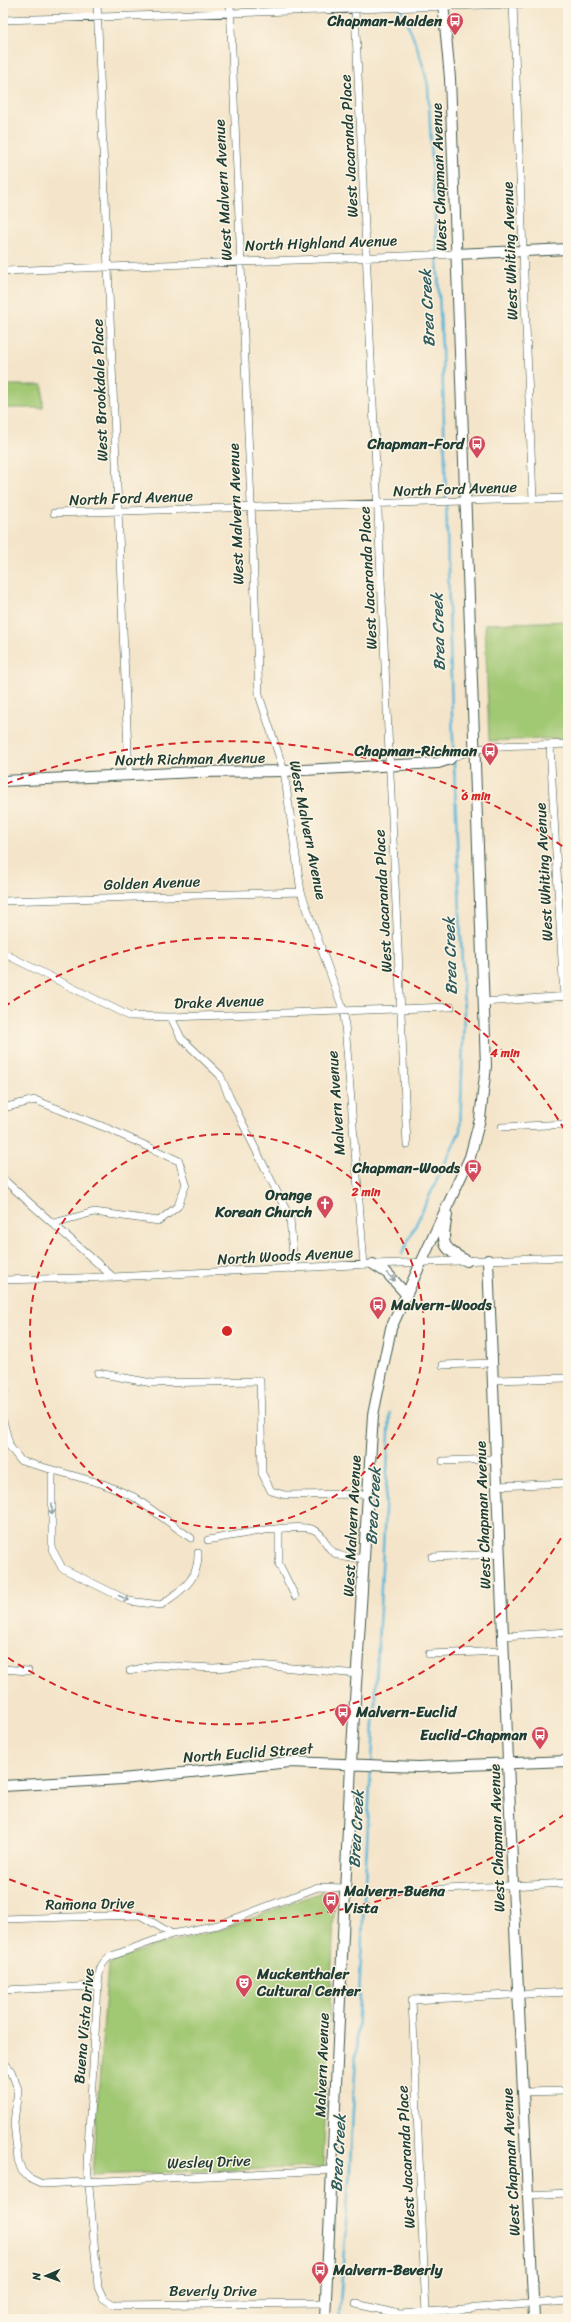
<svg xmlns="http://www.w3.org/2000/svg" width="571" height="2322" viewBox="0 0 571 2322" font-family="Sriracha,sans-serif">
	<rect width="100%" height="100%" fill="#fcf5e5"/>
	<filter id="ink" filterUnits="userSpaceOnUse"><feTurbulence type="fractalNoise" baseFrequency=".025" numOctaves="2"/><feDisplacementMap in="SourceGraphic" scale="8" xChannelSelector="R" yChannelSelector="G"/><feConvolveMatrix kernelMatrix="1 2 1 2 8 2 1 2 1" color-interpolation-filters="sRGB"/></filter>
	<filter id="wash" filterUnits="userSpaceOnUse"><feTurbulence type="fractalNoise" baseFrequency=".012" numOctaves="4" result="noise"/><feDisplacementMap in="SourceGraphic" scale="16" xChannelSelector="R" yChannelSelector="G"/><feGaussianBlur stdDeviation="0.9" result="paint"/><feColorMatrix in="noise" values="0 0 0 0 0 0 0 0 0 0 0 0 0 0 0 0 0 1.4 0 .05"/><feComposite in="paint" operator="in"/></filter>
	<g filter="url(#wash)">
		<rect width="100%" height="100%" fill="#f4e5ca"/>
		<path fill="#a1c873" stroke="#608254" d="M3 385H43V408H3Z
			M568 621V738L489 741 485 624Z
			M324 1891 335 1895 323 2167 92 2175 108 1964 153 1946 223 1929Z"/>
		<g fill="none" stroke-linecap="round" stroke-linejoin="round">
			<path stroke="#5ab6d8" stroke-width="2.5" d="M397 3C412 31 422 56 428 86L442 350 452 715 464 1013 460 1131 402 1254
				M372 1762 390 1413
				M339 2319 350 2168 371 1767"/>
		</g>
	</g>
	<g filter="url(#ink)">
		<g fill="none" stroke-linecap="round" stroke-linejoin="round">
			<defs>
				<path id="street" d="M97 3 129 775
					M230 3 259 695 284 771 301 892 344 1012 364 1265
					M513 3 533 499
					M355 10 407 1145
					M3 20 545 3
					M3 271 456 254
					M54 513 568 498
					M550 745 564 997
					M450 759C484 741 530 746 568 744
					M3 901 301 892
					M3 953 129 1016 171 1017 451 1007
					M484 1002 568 996
					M171 1017 181 1038 220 1075 229 1096 290 1218 294 1269
					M3 1108 35 1100 109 1129 179 1161 186 1184 178 1206 159 1221 94 1212 54 1223
					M502 1127 568 1124
					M3 1179 113 1277
					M3 1280 113 1277 373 1264 568 1257
					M3 1361 5 1389 3 1398
					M443 1365 492 1363
					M98 1373 152 1383 260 1381 262 1473 271 1491 285 1495 369 1494
					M493 1380 568 1378
					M3 1421 10 1447 21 1461 103 1484 134 1497 191 1538
					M443 1461 496 1459
					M52 1470V1549L62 1568 129 1601 161 1605C181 1590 199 1581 198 1553
					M497 1486 568 1483
					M279 1529V1564L295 1596
					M208 1540C231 1536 293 1523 312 1529 324 1533 324 1544 332 1551 341 1559 354 1558 365 1558
					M432 1557 500 1554
					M503 1636 568 1632
					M429 1654 504 1651
					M3 1669 28 1671
					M130 1671 156 1665 213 1668 259 1665 358 1674
					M426 1890 568 1883
					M3 1919 140 1915 172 1934
					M3 1990 98 1986
					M3 2061 11 2071 18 2089 14 2123 18 2160 22 2171 29 2178 42 2184 332 2170
					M522 2092 568 2091
					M527 2195 568 2193
					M326 2303 114 2305 103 2298 98 2287 87 2163 98 1986C99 1973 99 1965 109 1957L172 1934 218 1925 318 1887 344 1888
					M356 2304 400 2314 568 2301
					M426 2313 412 2000 568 1992"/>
				<path id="secondary" d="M456 254 568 249
					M3 781 196 772 284 771 438 763 450 759
					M447 1215C442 1244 440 1247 467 1261
					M488 1260 513 1886 534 2319
					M373 1264 387 1273 406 1294
					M3 1786 122 1779 290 1762 418 1767 568 1761
					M325 2319 351 1764 373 1415 391 1328 470 1157 480 1119 486 1066 450 78 443 3"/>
			</defs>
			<use href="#street" stroke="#3f564a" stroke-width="8"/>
			<use href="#secondary" stroke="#3f564a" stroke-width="12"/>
			<use href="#street" stroke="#fff" stroke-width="7"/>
			<use href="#secondary" stroke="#fff" stroke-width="10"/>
		</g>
		<defs><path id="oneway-shaft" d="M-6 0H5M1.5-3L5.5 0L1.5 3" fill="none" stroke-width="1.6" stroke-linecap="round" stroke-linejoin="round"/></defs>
		<g stroke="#8f9e9a">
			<use href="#oneway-shaft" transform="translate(391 1277) rotate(43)"/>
			<use href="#oneway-shaft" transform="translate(52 1509) rotate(90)"/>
			<use href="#oneway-shaft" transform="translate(124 1598) rotate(25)"/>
		</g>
	</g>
	<g fill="none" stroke="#d62828" stroke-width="2" stroke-dasharray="7 5">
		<circle cx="227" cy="1331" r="197"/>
		<path d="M567 1528A393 393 0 0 1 4 1655M4 1007A393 393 0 0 1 567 1134"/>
		<path d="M565 1814A590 590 0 0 1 6 1878M6 784A590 590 0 0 1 565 848"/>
	</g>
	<defs>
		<symbol id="bus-pin" viewBox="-11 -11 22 30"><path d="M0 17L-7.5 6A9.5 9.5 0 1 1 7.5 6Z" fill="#d1495b" stroke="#fcf5e5"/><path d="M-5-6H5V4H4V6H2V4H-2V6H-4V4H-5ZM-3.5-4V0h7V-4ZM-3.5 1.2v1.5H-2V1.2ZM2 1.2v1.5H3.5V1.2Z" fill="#fff"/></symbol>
		<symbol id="church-pin" viewBox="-11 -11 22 30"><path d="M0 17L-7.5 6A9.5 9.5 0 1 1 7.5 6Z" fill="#d1495b" stroke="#fcf5e5"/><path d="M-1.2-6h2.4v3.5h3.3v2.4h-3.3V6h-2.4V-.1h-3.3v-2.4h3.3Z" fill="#fff"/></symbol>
		<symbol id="theatre-pin" viewBox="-11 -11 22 30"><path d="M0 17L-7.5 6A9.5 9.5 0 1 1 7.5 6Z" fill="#d1495b" stroke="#fcf5e5"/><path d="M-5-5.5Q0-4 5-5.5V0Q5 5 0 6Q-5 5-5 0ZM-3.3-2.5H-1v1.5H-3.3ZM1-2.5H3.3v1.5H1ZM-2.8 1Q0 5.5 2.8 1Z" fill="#fff"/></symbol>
	</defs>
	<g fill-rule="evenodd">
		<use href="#bus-pin" x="445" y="11" width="20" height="27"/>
		<use href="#bus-pin" x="467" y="434" width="20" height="27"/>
		<use href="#bus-pin" x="480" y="741" width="20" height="27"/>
		<use href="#bus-pin" x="463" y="1158" width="20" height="27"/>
		<use href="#church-pin" x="315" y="1194" width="20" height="27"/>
		<use href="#bus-pin" x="368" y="1295" width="20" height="27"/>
		<use href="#bus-pin" x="333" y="1702" width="20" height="27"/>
		<use href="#bus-pin" x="530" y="1725" width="20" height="27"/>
		<use href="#bus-pin" x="321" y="1890" width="20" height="27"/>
		<use href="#theatre-pin" x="234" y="1973" width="20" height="27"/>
		<use href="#bus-pin" x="310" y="2260" width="20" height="27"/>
	</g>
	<g text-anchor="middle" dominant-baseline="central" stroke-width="3" stroke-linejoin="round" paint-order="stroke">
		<g font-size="15" font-weight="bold" fill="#1f3d34" stroke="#fcf5e5" text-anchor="end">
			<text x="442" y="21">Chapman-Malden</text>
			<text x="464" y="444">Chapman-Ford</text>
			<text x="477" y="751">Chapman-Richman</text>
			<text x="460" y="1168">Chapman-Woods</text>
			<text x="312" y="1195">Orange<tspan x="312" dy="17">Korean Church</tspan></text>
			<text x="391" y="1305" text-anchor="start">Malvern-Woods</text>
			<text x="356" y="1712" text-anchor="start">Malvern-Euclid</text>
			<text x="527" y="1735">Euclid-Chapman</text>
			<text x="344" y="1891" text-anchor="start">Malvern-Buena<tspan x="344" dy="17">Vista</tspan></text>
			<text x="257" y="1974" text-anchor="start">Muckenthaler<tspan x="257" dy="17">Cultural Center</tspan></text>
			<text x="333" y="2270" text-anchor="start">Malvern-Beverly</text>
		</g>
		<g font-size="15" fill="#1f3d34" stroke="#fcf5e5">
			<text transform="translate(349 146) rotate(-93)">West Jacaranda Place</text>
			<text transform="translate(439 177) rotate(-92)">West Chapman Avenue</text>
			<text transform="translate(223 190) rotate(-93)">West Malvern Avenue</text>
			<text transform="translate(321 243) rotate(-2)">North Highland Avenue</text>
			<text transform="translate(510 251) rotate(-92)">West Whiting Avenue</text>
			<text transform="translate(100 390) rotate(-92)">West Brookdale Place</text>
			<text transform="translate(455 489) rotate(-2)">North Ford Avenue</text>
			<text transform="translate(131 498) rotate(-2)">North Ford Avenue</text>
			<text transform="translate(236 514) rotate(-92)">West Malvern Avenue</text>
			<text transform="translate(368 578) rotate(-93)">West Jacaranda Place</text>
			<text transform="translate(190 759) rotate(-1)">North Richman Avenue</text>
			<text transform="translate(308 830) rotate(79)">West Malvern Avenue</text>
			<text transform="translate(544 872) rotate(-93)">West Whiting Avenue</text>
			<text transform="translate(152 883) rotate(-2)">Golden Avenue</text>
			<text transform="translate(383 901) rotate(-93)">West Jacaranda Place</text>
			<text transform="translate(219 1002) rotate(-2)">Drake Avenue</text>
			<text transform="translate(336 1103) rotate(-94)">Malvern Avenue</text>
			<text transform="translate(285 1256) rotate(-3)">North Woods Avenue</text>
			<text transform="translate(483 1515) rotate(-92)">West Chapman Avenue</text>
			<text transform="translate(352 1526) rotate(-87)">West Malvern Avenue</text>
			<text transform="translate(248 1753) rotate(-4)">North Euclid Street</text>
			<text transform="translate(497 1838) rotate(-92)">West Chapman Avenue</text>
			<text transform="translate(90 1904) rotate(-1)">Ramona Drive</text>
			<text transform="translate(84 2026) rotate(-85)">Buena Vista Drive</text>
			<text transform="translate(322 2065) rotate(-88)">Malvern Avenue</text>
			<text transform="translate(406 2157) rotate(-93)">West Jacaranda Place</text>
			<text transform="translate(209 2162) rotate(-2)">Wesley Drive</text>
			<text transform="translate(511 2162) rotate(-93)">West Chapman Avenue</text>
			<text x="213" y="2291">Beverly Drive</text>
		</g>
		<g font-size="16" font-style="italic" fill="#2e5b5d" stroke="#fcf5e5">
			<text transform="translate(427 308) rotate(-93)">Brea Creek</text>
			<text transform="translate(438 632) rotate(-92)">Brea Creek</text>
			<text transform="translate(450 956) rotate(-92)">Brea Creek</text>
			<text transform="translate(373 1506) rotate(-87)">Brea Creek</text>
			<text transform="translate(356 1829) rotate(-87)">Brea Creek</text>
			<text transform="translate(338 2153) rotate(-87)">Brea Creek</text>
		</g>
	</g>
	<circle cx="227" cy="1331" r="6" fill="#d62828" stroke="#fcf5e5" stroke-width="2"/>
	<g font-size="12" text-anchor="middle" font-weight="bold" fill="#d62828" stroke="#fcf5e5" stroke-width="3" stroke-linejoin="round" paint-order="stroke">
		<text x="476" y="800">6 min</text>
		<text x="505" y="1057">4 min</text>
		<text x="366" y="1196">2 min</text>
	</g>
	<rect width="571" height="2322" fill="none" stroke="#fcf5e5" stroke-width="16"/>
	<g transform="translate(46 2276) rotate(268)" stroke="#fcf5e5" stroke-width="3" paint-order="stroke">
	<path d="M0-3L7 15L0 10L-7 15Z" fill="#1f3d34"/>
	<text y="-6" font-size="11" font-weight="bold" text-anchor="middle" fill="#1f3d34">N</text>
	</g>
</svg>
